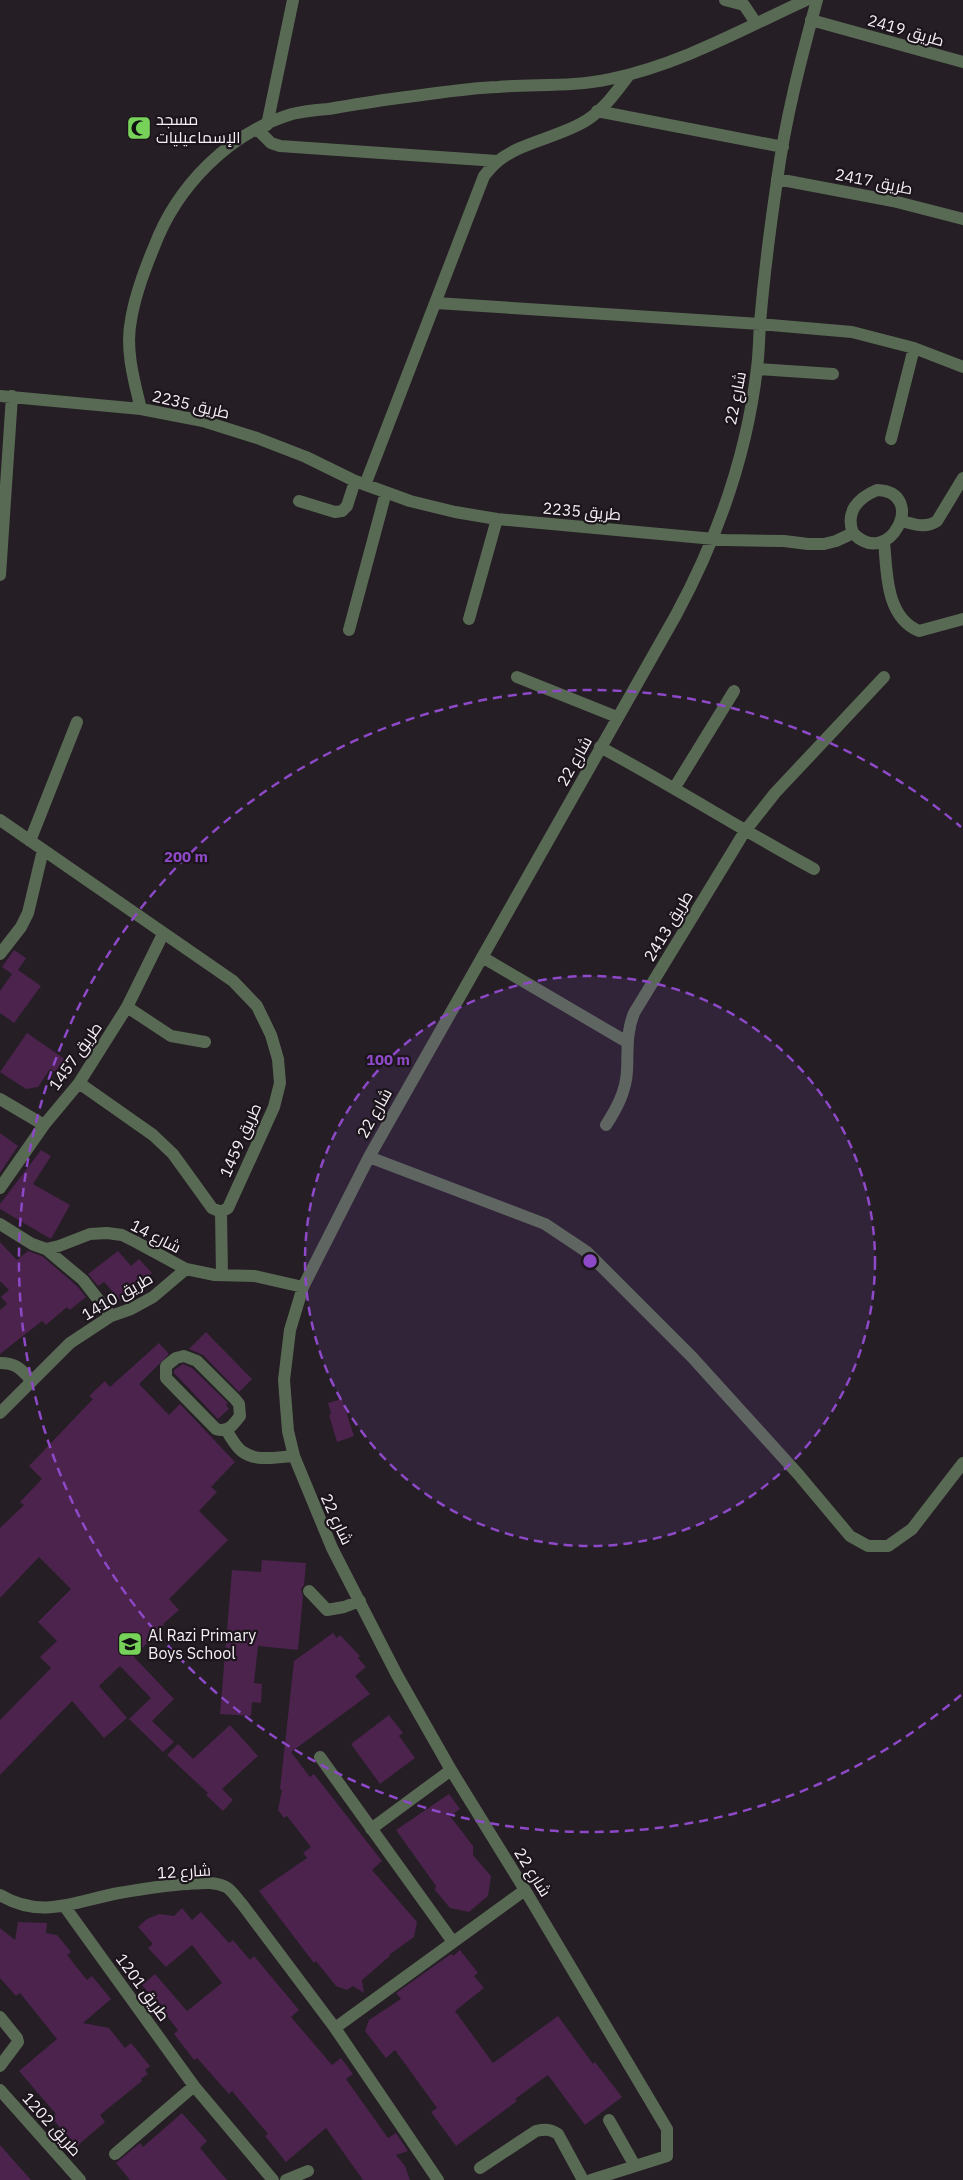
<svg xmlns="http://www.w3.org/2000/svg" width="963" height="2180" viewBox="0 0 963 2180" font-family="'IBM Plex Sans',Cairo,sans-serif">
	<rect width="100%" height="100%" fill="#251e25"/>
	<path fill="#4b234d" d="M14 950 26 958 18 970 41 986 14 1023 0 1013V991L12 974 2 967Z
		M27 1033 66 1060 57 1073 50 1069 38 1087 26 1089 0 1072Z
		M0 1133 18 1146 0 1173Z
		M41 1150 51 1156 33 1184 70 1205 51 1239 0 1209V1204Z
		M0 1242 17 1260 28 1251 42 1256 77 1286 86 1297 70 1310 67 1307 46 1325 42 1321 0 1354V1310L7 1304 1 1297 9 1290 0 1281Z
		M118 1251 131 1266 139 1259 152 1273 122 1302 104 1282 98 1286 88 1274Z
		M206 1332 252 1379 239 1392 203 1355 189 1349Z
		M159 1343 169 1354 139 1384 169 1415 180 1404 235 1462 211 1487 217 1492 199 1511 228 1540 169 1599 179 1610 163 1624 164 1625 134 1657 174 1699 152 1721 174 1742 163 1752 129 1719 151 1698 120 1666 99 1686 127 1718 104 1738 72 1701 0 1775V1720L51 1668 40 1657 57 1641 38 1622 71 1589 39 1557 0 1598V1528L24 1505 20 1502 42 1479 29 1466 93 1399 89 1396 105 1381 110 1387Z
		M183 1364 192 1368 228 1403 226 1405 229 1409 218 1419 174 1373V1370Z
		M342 1399 354 1436 337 1442 329 1415 331 1414 328 1403Z
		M262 1560 306 1563 304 1585 301 1589 303 1596 298 1650 258 1646 254 1683 262 1684 261 1703 252 1702 251 1716 220 1714 232 1570 261 1572Z
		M333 1633 337 1638 340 1635 360 1656 358 1658 366 1667 355 1676 370 1694 291 1752 310 1777 314 1774 382 1861 372 1870 417 1922 414 1937 389 1955 390 1956 362 1980 364 1993 353 1986 347 1990 336 1986 316 1961 314 1963 259 1891 307 1858 303 1853 311 1847 287 1816 284 1818 278 1810 282 1790 280 1789 294 1661Z
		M389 1715 403 1733 399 1736 415 1758 380 1784 351 1744Z
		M230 1725 258 1756 222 1789 233 1800 223 1811 206 1795 208 1793 167 1755 178 1744 193 1759Z
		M449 1794 460 1809 450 1816 473 1846V1855L491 1876 488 1896 469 1912 450 1908 435 1890 436 1886 396 1830Z
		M182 1908 192 1920 201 1912 229 1943 233 1940 250 1960 254 1956 299 2010 291 2017 332 2065 341 2058 353 2074 346 2079 388 2138 396 2133 408 2151 396 2155 405 2166 410 2180H363L326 2128 286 2162 265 2136 268 2134 232 2091 229 2094 197 2058 194 2060 174 2034 178 2030 142 1985 155 1974 187 2011 222 1983 192 1945 166 1967 148 1948 153 1944 138 1927 147 1919 159 1914 174 1916Z
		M18 1922 47 1923 46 1933 57 1935 71 1952 67 1955 87 1980 92 1976 111 1999 83 2023 109 2028 125 2048 131 2043 150 2066 145 2070 148 2074 141 2079 142 2081 100 2115 105 2122 76 2147 52 2118 56 2114 19 2071 57 2039 20 1993 16 1996 0 1978V1928L15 1940Z
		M460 1950 478 1973 474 1976 484 1988 455 2011 493 2063 558 2016 593 2064 595 2062 622 2097 585 2125 548 2075 515 2099 517 2101 456 2146 431 2112 437 2108 395 2050 386 2058 365 2031 369 2020 401 1999 396 1993 451 1954 453 1956Z
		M182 2113 207 2141 200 2148 227 2180H130L116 2163 140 2143 143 2147Z
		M0 2145 31 2180H0Z"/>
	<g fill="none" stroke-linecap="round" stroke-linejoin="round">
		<path stroke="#596a54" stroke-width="12" d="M725 0 744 5 756 23
			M811 20 963 62
			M597 111 783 147
			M267 125 293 0
			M257 129 271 143 280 146 497 161
			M777 179 893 201 963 219
			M436 303 760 324 852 332 914 348 963 367
			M757 369 833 374
			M0 396 141 409 203 421 257 438 306 457 355 481 410 501 455 512 497 519 725 540 784 541 808 544H824L836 541 853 533
			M141 409C134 381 125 349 131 320 135 295 144 271 154 247 177 186 229 133 292 114 304 111 316 110 328 109 352 105 375 101 399 98 432 94 465 88 498 87 535 84 574 87 610 79 679 65 743 29 806 0
			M891 439 914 348
			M365 485 484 176C488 171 492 166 497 162 520 142 561 137 587 120 605 108 617 91 629 75
			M877 490C929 492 889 571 853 533 845 512 858 498 877 490Z
			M299 501 335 512 342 511 347 506 355 481
			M901 521C914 524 925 529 937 521L963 478
			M884 541C887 571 885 617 919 631L963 619
			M0 575 12 396
			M469 619 497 519
			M349 630 386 492
			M517 677 617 717
			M600 747C673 786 742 830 814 869
			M675 787 734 691
			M0 820 233 981 257 1006 271 1035 278 1059 280 1083 274 1107 228 1208 221 1212 212 1208 173 1154 153 1135 79 1083
			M30 841 77 722
			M0 954 21 927 28 913 43 850
			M482 957 627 1042
			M127 1007 171 1036 205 1042
			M0 1099 44 1125
			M606 1125C617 1108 626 1091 627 1071 628 1050 626 1033 634 1013L745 831 775 793 884 677
			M369 1157 545 1224 587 1252 692 1357 798 1474 850 1536 868 1546H888L912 1529 963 1463
			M0 1188 44 1125 79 1083 127 1007 163 934
			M221 1212 222 1275
			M0 1224 32 1244 46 1249 59 1246 90 1234 107 1233 122 1235 136 1242 186 1269 215 1275 255 1276 303 1287
			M46 1249 83 1280 111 1316
			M184 1356 197 1361 235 1399 239 1404 240 1416C233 1425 228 1433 216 1429L166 1378V1366L176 1358Z
			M0 1363C16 1363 21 1369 31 1380
			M0 1413 70 1343 111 1316 131 1309 153 1297 186 1269
			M226 1430C231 1437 236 1448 243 1452 257 1462 278 1457 294 1456
			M309 1591 327 1610 344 1607 360 1601
			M320 1757 453 1942
			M371 1829 451 1770
			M0 1895C42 1920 76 1901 119 1893 142 1889 165 1885 188 1884 201 1883 214 1881 226 1887 232 1890 237 1899 242 1904L335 2028 438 2180
			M65 1907 194 2086 273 2180
			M0 2017 17 2038 18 2042 0 2066
			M335 2028 525 1890
			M0 2090 80 2180
			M609 2120 635 2166
			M115 2154 194 2086
			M480 2168 536 2131C545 2129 550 2129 558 2134L583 2180
			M286 2180 308 2171
			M591 2180 667 2156V2129L525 1890 451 1770 397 1675 332 1548 294 1456 288 1431 284 1380 290 1330 303 1287 369 1157 676 615C717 539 747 454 757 368 759 353 759 338 760 323 764 276 770 228 777 181 785 120 801 59 817 0"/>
	</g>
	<circle cx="590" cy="1261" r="285" fill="#8d49c7" fill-opacity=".12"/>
	<g fill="none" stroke="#8d49c7" stroke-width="2.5" stroke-dasharray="9 6">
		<circle cx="590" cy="1261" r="285"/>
		<path d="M961 1695A571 571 0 1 1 961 827"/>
	</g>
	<defs>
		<symbol id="mosque-square" viewBox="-11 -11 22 22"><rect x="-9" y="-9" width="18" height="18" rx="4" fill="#77d259" stroke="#1c151c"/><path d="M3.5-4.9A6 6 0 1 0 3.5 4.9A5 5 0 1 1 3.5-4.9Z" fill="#111"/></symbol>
		<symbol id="school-square" viewBox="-11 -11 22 22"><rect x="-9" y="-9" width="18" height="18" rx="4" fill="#77d259" stroke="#1c151c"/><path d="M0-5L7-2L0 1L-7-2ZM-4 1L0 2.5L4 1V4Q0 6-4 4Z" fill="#111"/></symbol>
	</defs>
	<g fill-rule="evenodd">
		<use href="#mosque-square" x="125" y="114" width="28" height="28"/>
		<use href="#school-square" x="116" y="1630" width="28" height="28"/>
	</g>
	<g text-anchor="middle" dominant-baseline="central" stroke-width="4.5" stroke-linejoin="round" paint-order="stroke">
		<g font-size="16" fill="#f5f0f5" stroke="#1c151c">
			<text transform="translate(906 30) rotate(16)">طريق 2419</text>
			<text transform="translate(874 181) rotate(11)">طريق 2417</text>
			<text transform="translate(735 398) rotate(-79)">شارع 22</text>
			<text transform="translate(191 404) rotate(13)">طريق 2235</text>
			<text transform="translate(582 511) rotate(5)">طريق 2235</text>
			<text transform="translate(574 761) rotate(-61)">شارع 22</text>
			<text transform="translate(668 926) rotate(-59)">طريق 2413</text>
			<text transform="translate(75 1056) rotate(-55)">طريق 1457</text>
			<text transform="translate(374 1113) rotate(-61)">شارع 22</text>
			<text transform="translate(240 1140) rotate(-66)">طريق 1459</text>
			<text transform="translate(156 1236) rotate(27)">شارع 14</text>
			<text transform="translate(117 1296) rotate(-30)">طريق 1410</text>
			<text transform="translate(337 1519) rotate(65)">شارع 22</text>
			<text transform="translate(184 1871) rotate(-3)">شارع 12</text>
			<text transform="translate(533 1872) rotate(58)">شارع 22</text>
			<text transform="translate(143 1987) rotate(54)">طريق 1201</text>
			<text transform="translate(52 2124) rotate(48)">طريق 1202</text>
		</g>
		<g font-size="16" fill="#f5f0f5" stroke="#1c151c" text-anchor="start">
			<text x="156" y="119">مسجد<tspan x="156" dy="18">الإسماعيليات</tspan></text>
			<text x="148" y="1635">Al Razi Primary<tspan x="148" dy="18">Boys School</tspan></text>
		</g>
	</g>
	<circle cx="590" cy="1261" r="8" fill="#8d49c7" stroke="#1c151c" stroke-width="2.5"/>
	<g font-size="15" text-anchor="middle" font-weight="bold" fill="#8d49c7" stroke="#1c151c" stroke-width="4.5" stroke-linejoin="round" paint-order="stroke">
		<text x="186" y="862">200 m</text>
		<text x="388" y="1065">100 m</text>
	</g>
</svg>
